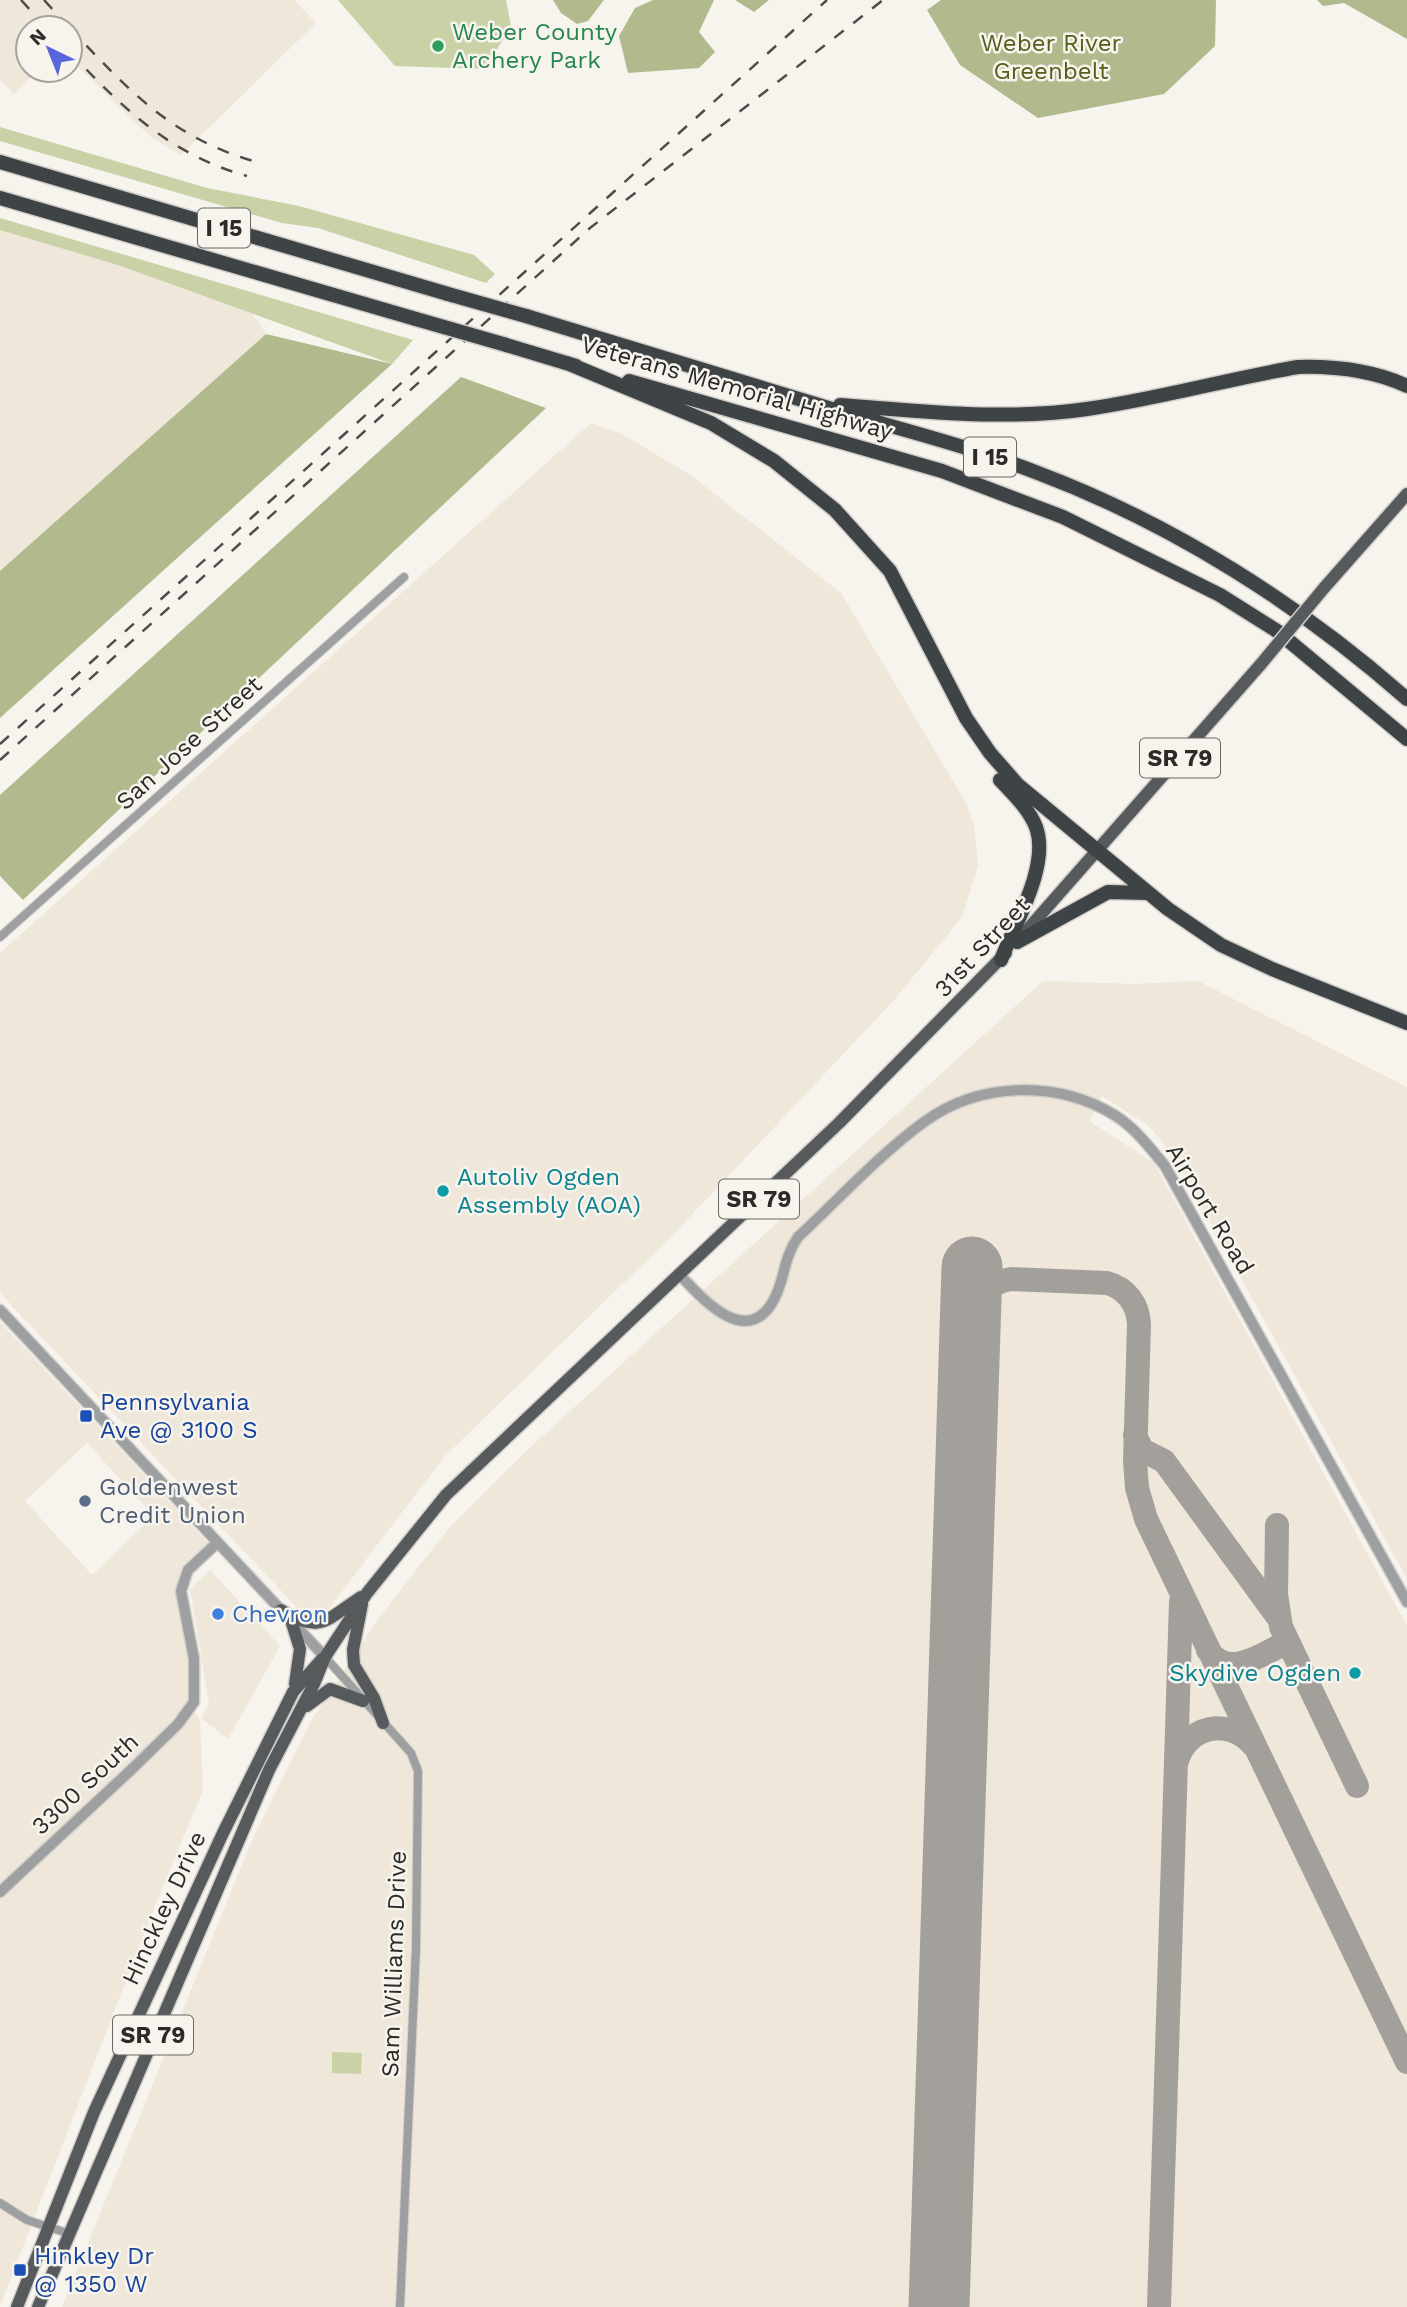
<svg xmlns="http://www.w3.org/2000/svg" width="1407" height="2307" viewBox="0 0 1407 2307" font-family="'Work Sans',sans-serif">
	<rect width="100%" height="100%" fill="#f7f3ed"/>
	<path fill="#eee7da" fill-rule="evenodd" d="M0 0H294L316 23 181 155 152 138 70 59V28H28V70H38L14 94 0 79Z
		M0 223 248 307 266 334 0 571Z
		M591 423 622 434 692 476 841 593 966 803 974 826 978 866 962 917 895 999 669 1239 443 1458 328 1610 304 1615 0 1293V953Z
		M1043 981 1133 984 1198 981 1407 1087V1579L1174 1157 1149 1126 1102 1096 1089 1121 1154 1163 1407 1626V2307H62L252 1840 310 1723 378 1619 448 1529 523 1454Z
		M0 1322 208 1543 185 1565 175 1590 195 1687 189 1705 200 1721 203 1790 155 1906 0 2306ZM87 1443 154 1516 92 1575 25 1501Z
		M210 1570 280 1646 228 1739 201 1718 209 1704 190 1589Z"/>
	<path fill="#c9d1a7" d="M338 0H506L511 26 485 69 395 66Z
		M0 127 207 188 299 206 474 255 495 274 486 283 318 228 282 223 0 141Z
		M0 218 413 340 392 364 118 265 0 230Z
		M332 2052 362 2053 361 2074 332 2073Z"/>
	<path fill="#b1ba8d" d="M553 0H604L588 21 577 24 561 13Z
		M653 0H714L699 32 715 52 699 68 628 73 619 36 635 8Z
		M735 0H769L754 12Z
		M941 0H1216L1215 46 1164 94 1038 118 960 65 927 10Z
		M1317 0H1407V39L1344 3 1323 6Z
		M266 334 392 364 0 718V571Z
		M461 377 546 408 23 900 0 876V795Z"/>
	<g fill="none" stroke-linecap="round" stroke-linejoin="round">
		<path stroke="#a3a09c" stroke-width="24" d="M970 1322C975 1298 987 1283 1011 1279L1107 1283C1126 1288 1138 1304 1139 1324L1135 1461 1137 1488 1146 1519 1407 2062
			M1135 1435 1142 1450 1164 1461 1277 1616
			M1277 1525 1276 1594 1281 1627 1357 1786
			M1208 1650C1228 1680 1263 1654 1287 1642
			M1177 1761C1187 1726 1228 1717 1252 1744
			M1159 2307 1181 1601"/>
		<path stroke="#a3a09c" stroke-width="61" d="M939 2307 972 1267"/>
		<defs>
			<path id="minor" d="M0 937 404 577
				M325 1657 411 1753 418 1771 416 1948 400 2307
				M0 2203 27 2220 67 2233"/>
			<path id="tertiary" d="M679 1274C700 1296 744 1348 772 1303 785 1283 782 1260 798 1237 839 1199 879 1155 924 1122 980 1081 1058 1080 1116 1116 1136 1129 1150 1148 1165 1166L1407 1602
				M0 1310 325 1657
				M0 1892 132 1769 178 1724 194 1702V1659L181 1591 188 1570 217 1543"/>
			<path id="primary" d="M1324 588 1407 494
				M1021 937 1261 664
				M362 1604 353 1650 354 1665 374 1698 383 1723
				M281 1610C321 1635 327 1619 361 1597
				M291 1620 300 1649 295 1684
				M307 1706 330 1689 363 1701
				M17 2307 94 2112 223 1833 293 1692 322 1659
				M38 2307 269 1770 314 1684 325 1657 367 1593 446 1495 839 1123 1006 953"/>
			<path id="motorway" d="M0 162 448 294
				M0 198 416 319
				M526 316C629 348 732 379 835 410 903 430 972 447 1038 473 1173 524 1299 604 1407 699
				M503 344 576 366
				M567 363 711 423 774 461 835 510 890 571 966 718 990 753 1018 785 1168 909 1221 945 1272 969 1407 1023
				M629 381 942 471 1063 517 1220 595 1277 631 1407 739
				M840 405C922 411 1005 421 1087 409 1158 399 1227 379 1298 367 1335 366 1372 370 1407 386
				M1000 780C1013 794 1029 809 1036 827 1050 866 1015 923 1001 960
				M1017 942 1108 892 1148 893"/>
		</defs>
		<use href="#minor" stroke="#d2cfca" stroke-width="10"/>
		<use href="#tertiary" stroke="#d2cfca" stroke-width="13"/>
		<use href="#primary" stroke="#d2cfca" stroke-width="15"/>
		<use href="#motorway" stroke="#d2cfca" stroke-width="17"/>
		<use href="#minor" stroke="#9d9fa1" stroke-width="8"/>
		<use href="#tertiary" stroke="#9d9fa1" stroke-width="10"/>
		<use href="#primary" stroke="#565a5d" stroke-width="12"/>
		<use href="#motorway" stroke="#3e4346" stroke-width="14"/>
		<path stroke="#4f4d4a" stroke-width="2.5" stroke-dasharray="12 12" stroke-linecap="butt" d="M21 0 47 28
			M44 0 70 28
			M70 28C127 89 171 137 253 161
			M70 52C122 108 171 155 247 176
			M0 744 827 0
			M0 760 590 228 883 0"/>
		<defs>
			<path id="primary-bridge" d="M1261 664 1324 588"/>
			<path id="motorway-bridge" d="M448 294 526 316
				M416 319 503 344"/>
		</defs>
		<use href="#primary-bridge" stroke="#d2cfca" stroke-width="15" stroke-linecap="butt"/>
		<use href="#motorway-bridge" stroke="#d2cfca" stroke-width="17" stroke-linecap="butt"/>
		<use href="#primary-bridge" stroke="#565a5d" stroke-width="12"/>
		<use href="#motorway-bridge" stroke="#3e4346" stroke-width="14"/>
	</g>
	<circle fill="#2e9e5b" stroke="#f7f3ed" stroke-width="2.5" cx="438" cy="46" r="7"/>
	<g fill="#0f9aa8" stroke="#f7f3ed" stroke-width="2.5">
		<circle cx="443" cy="1191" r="7"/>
		<circle cx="1355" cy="1673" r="7"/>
	</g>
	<g fill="#1a4fb4" stroke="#f7f3ed" stroke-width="2.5">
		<rect x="79" y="1409" width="14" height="14" rx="3.5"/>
		<rect x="13" y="2263" width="14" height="14" rx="3.5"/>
	</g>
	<circle fill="#5c6f8a" stroke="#f7f3ed" stroke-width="2.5" cx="85" cy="1501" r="7"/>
	<circle fill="#3f7fe0" stroke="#f7f3ed" stroke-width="2.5" cx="218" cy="1614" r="7"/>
	<g text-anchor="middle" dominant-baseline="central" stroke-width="5" stroke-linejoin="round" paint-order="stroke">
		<g fill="#f7f3ed" stroke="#696763" stroke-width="2">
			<rect x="198" y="208.5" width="52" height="39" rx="5"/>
			<rect x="964" y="437.5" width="52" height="39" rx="5"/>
			<rect x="1140" y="738.5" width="80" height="39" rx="5"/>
			<rect x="719" y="1179.5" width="80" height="39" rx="5"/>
			<rect x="113" y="2015.5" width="80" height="39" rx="5"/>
		</g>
		<g font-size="23" font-weight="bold" fill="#2c2b28">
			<text x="224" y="228">I 15</text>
			<text x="990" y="457">I 15</text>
			<text x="1180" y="758">SR 79</text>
			<text x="759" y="1199">SR 79</text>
			<text x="153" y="2035">SR 79</text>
		</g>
		<g font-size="24" fill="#27864d" stroke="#f7f3ed" text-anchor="start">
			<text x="452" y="32">Weber County<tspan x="452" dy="28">Archery Park</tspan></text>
		</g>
		<g font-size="24" fill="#545e18" stroke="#f7f3ed">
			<text x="1051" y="43">Weber River<tspan x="1051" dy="28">Greenbelt</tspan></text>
		</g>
		<g font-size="24" fill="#2c2b28" stroke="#f7f3ed">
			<text transform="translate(737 388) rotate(16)">Veterans Memorial Highway</text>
			<text transform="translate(189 743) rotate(-42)">San Jose Street</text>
			<text transform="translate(982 947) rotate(-47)">31st Street</text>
			<text transform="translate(1210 1209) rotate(59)">Airport Road</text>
			<text transform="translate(85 1784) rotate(-43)">3300 South</text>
			<text transform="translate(164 1908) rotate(-65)">Hinckley Drive</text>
			<text transform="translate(394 1964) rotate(-88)">Sam Williams Drive</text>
		</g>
		<g font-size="24" fill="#0d838f" stroke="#f7f3ed" text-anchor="start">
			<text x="457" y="1177">Autoliv Ogden<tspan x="457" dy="28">Assembly (AOA)</tspan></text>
			<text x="1341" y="1673" text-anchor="end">Skydive Ogden</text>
		</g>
		<g font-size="24" fill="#164399" stroke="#f7f3ed" text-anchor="start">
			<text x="100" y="1402">Pennsylvania<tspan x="100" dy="28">Ave @ 3100 S</tspan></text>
			<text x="34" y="2256">Hinkley Dr<tspan x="34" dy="28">@ 1350 W</tspan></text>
		</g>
		<g font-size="24" fill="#4e5e75" stroke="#f7f3ed" text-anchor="start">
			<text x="99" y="1487">Goldenwest<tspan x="99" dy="28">Credit Union</tspan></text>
		</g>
		<g font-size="24" fill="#366cbe" stroke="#f7f3ed" text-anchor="start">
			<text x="232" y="1614">Chevron</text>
		</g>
	</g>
	<g transform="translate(49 49) rotate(317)"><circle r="33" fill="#f7f3ed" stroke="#a6a39e" stroke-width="2"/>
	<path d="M0-5L12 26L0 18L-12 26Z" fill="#5965dc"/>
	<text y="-10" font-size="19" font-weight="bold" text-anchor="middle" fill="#2c2b28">N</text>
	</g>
</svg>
